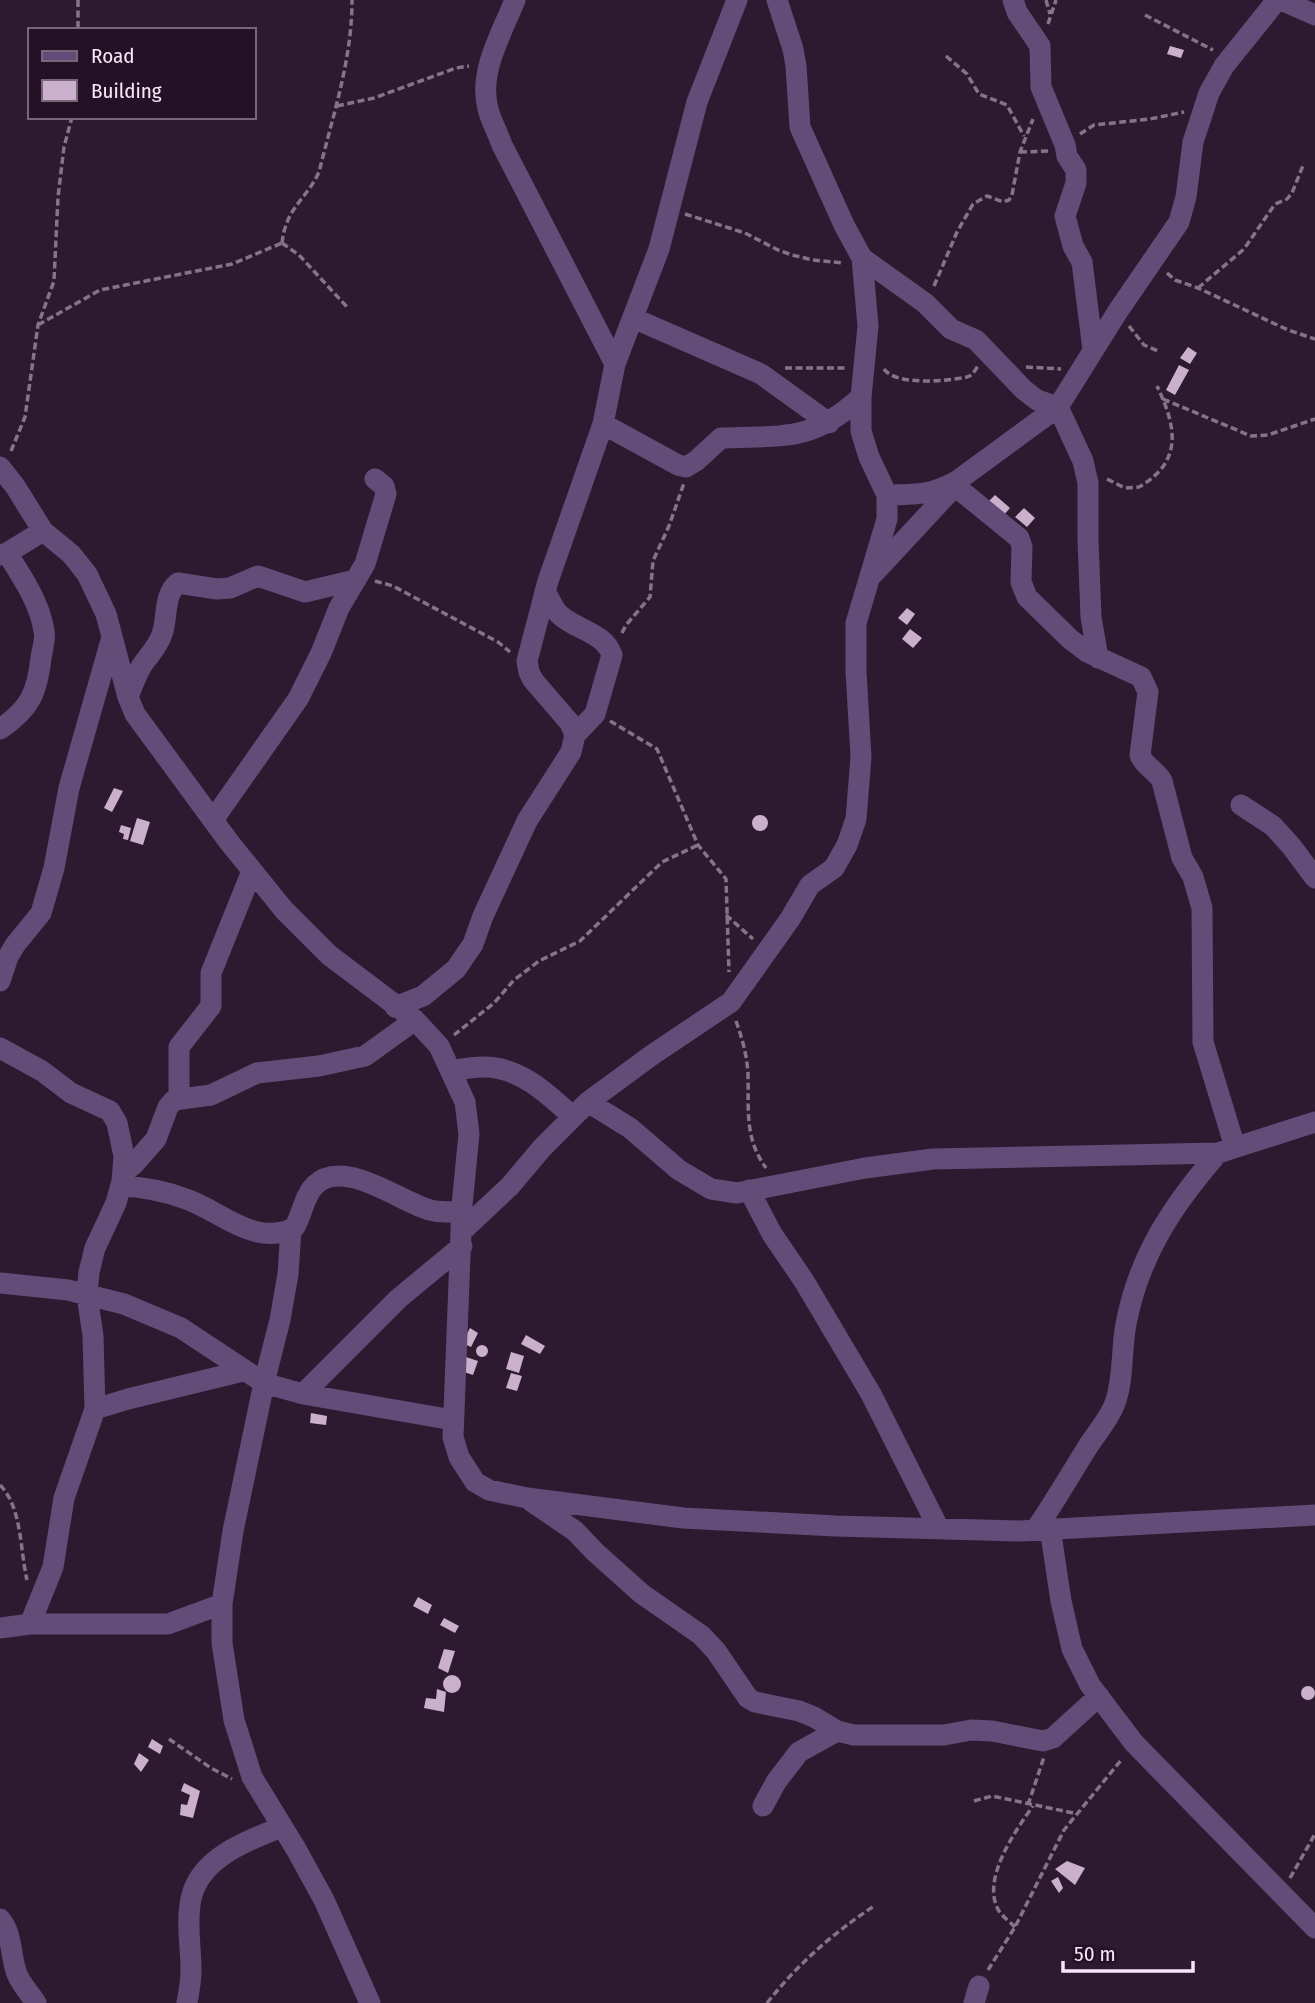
<svg xmlns="http://www.w3.org/2000/svg" width="1315" height="2003" viewBox="0 0 1315 2003" font-family="'Fira Sans Condensed',sans-serif">
	<rect width="100%" height="100%" fill="#2e1a30"/>
	<path fill="#cab0cc" d="M1170 46 1184 50 1181 58 1167 54Z
		M1188 347 1197 353 1190 364 1180 358Z
		M1179 365 1189 370 1175 395 1166 390Z
		M995 495 1010 508 1002 517 987 503Z
		M1024 508 1035 518 1027 527 1015 517Z
		M907 608 915 614 907 625 898 618Z
		M910 629 922 638 913 648 902 639Z
		M114 788 123 791 112 812 104 808Z
		M752 823a8 8 0 1 1 16 0a8 8 0 1 1-16 0Z
		M137 818 150 822 143 845 130 841Z
		M121 825 131 828 128 840 123 839 124 834 119 832Z
		M470 1328 478 1333 471 1347 462 1343Z
		M526 1335 545 1346 540 1354 521 1344Z
		M476 1351a6 6 0 1 1 12 0a6 6 0 1 1-12 0Z
		M511 1352 524 1356 519 1373 506 1369Z
		M463 1356 478 1361 473 1375 458 1370Z
		M511 1373 522 1376 517 1391 506 1388Z
		M311 1413 327 1416 326 1425 310 1423Z
		M418 1597 432 1605 428 1614 413 1606Z
		M444 1618 459 1626 455 1633 440 1625Z
		M444 1649 455 1651 448 1673 438 1668Z
		M443 1684a9 9 0 1 1 18 0a9 9 0 1 1-18 0Z
		M1301 1693a7 7 0 1 1 14 0a7 7 0 1 1-14 0Z
		M437 1689 446 1692 444 1712 424 1708 426 1698 436 1699Z
		M152 1739 163 1746 160 1754 148 1747Z
		M139 1753 149 1760 141 1772 134 1764Z
		M184 1783 200 1791 193 1818 180 1815 181 1804 187 1805 190 1795 181 1791Z
		M1067 1861 1085 1868 1075 1885 1055 1869Z
		M1058 1877 1063 1888 1059 1893 1051 1881Z"/>
	<g fill="none" stroke-linecap="round" stroke-linejoin="round">
		<path stroke="#857487" stroke-width="3.5" stroke-dasharray="7 3.5" stroke-linecap="butt" d="M78 0V30
			M1046 0 1050 14
			M1145 15 1213 50
			M1048 24 1056 0
			M946 56 967 74 979 94 1007 105 1024 136
			M337 106 374 98 456 68 469 66
			M1080 134 1094 125 1150 119 1184 112
			M1020 152 1050 151
			M685 214 745 233 778 250 792 255 813 260 843 263
			M282 243C286 207 307 199 319 172 333 115 352 60 352 0
			M282 243 299 255 348 308
			M1167 273 1175 280 1198 288 1288 330 1315 339
			M934 286 957 232 973 204 987 196 1003 202 1009 200 1012 195 1020 152 1033 119
			M1198 288 1244 249 1275 204 1287 199 1292 193 1304 163
			M38 325 100 290 232 264 282 243
			M1129 326 1144 345 1158 351
			M1026 367 1061 369
			M785 368H847
			M884 369C895 386 948 381 967 377L972 375 978 366
			M1163 399 1251 436 1268 435 1315 419
			M11 451 25 417 38 325 54 281 58 197 64 147 72 117
			M1107 479 1125 488 1139 487C1184 461 1176 426 1157 386
			M375 581 393 586 498 642 510 652
			M622 633 626 625 650 597 653 561 669 526 684 483
			M610 721 657 749 698 845 726 879 729 972
			M726 915 753 939
			M736 1021C742 1038 747 1055 748 1074 749 1109 744 1138 766 1168
			M454 1035 494 1003 514 980 539 961 580 941 662 862 698 845
			M0 1485C22 1507 20 1550 27 1580
			M169 1739 211 1768 232 1779
			M974 1801 992 1796 1078 1814
			M1028 1805 1044 1757
			M1290 1878 1315 1834
			M1015 1927C1010 1922 1003 1917 999 1911 980 1880 1016 1830 1033 1806
			M988 1970 1015 1927 1064 1830 1122 1759
			M767 2003C798 1964 832 1934 874 1906"/>
		<path stroke="#644c79" stroke-width="21" d="M515 0C502 33 478 72 488 109 491 121 498 133 502 145L615 364
			M1013 0 1017 12 1040 46 1041 87 1065 145 1067 156 1076 170V183L1065 216 1073 246 1082 262 1093 350
			M1281 0 1315 15
			M862 258 925 303 951 329 976 340 1024 390 1037 400 1058 407 1083 461 1088 483V540L1091 617 1098 658
			M633 318 761 374 829 423
			M603 424 678 465 686 467 696 461 721 438C784 435 811 443 861 397
			M0 467 15 486 43 531 71 554 87 574 106 614 128 697 135 714 229 842 284 910 329 955 415 1020 439 1046 465 1102 469 1134 462 1205 453 1437 459 1457 475 1482 489 1490 527 1498 683 1518 836 1526 1020 1531 1315 1515
			M957 481 955 486 1019 538 1022 547 1021 582 1027 597 1070 639 1087 652 1141 677 1148 692 1140 755C1144 766 1156 770 1162 781L1182 858 1193 877 1202 908 1203 1042 1235 1147
			M887 495C917 494 930 496 957 481L1058 407 1118 311 1179 222 1186 197 1193 142 1209 93 1224 66 1277 0
			M0 555 7 553 43 531
			M873 574 953 488
			M545 591C550 599 553 609 560 615 576 630 604 632 612 655L595 714 575 735
			M128 697C132 687 136 676 141 667 148 656 158 647 162 634 168 618 163 595 178 583L217 589 230 588 258 576 305 592 355 580
			M0 729C30 709 37 693 41 658 42 650 46 639 44 631 40 603 22 577 7 553
			M1241 805 1273 826 1292 847 1315 878
			M213 820 298 699 321 653 339 608 365 564 386 494 384 486 375 479
			M0 981 8 957 15 945 41 913 54 868 69 788 112 637
			M395 1007 423 996 456 969 473 944 483 916 527 821 571 752 575 735 570 723 533 680 529 672 527 661 548 581 603 424 615 364 659 249 697 102 737 0
			M0 1048 42 1071 71 1093 110 1111 117 1123 124 1156 122 1181 116 1203 95 1248 89 1272 87 1295 93 1336 95 1409 64 1498 53 1567 30 1624
			M451 1071C461 1069 473 1067 484 1067 520 1067 548 1094 573 1117
			M179 1099V1047L211 1006V973L252 871
			M588 1102 630 1128 679 1170 711 1189 737 1193 865 1168 933 1159 1218 1153 1315 1122
			M123 1173 134 1164 156 1139 168 1107 174 1100 211 1095 257 1073 319 1066 365 1056 415 1020
			M121 1186C143 1187 165 1191 186 1199 221 1211 254 1247 294 1228 303 1214 303 1197 315 1185 344 1157 400 1202 430 1210 441 1213 451 1212 462 1211
			M749 1190 772 1234 804 1281 871 1394 939 1529
			M291 1229 288 1274 280 1320 264 1383 233 1531 222 1604V1643L234 1720 252 1777 296 1849 324 1900 370 2003
			M462 1231 510 1186 542 1148 588 1102 652 1055 731 1002 790 919 810 885 834 868 847 845 856 819 861 757 856 671V623L887 519V495L869 457 861 431V397L868 326 862 258 844 225 800 127 796 66 793 49 777 0
			M0 1283 68 1290 124 1304 181 1328 264 1383 303 1394 453 1420
			M303 1394 398 1299 462 1246
			M95 1409 128 1399 243 1371
			M531 1501 575 1531 595 1552 642 1594 701 1635 716 1651 748 1698 755 1702 799 1711 814 1717 837 1731 854 1735H944L971 1730 992 1731 1043 1741 1053 1738 1099 1696
			M1050 1528 1061 1601 1072 1649 1090 1685 1134 1743 1315 1928
			M1036 1529C1054 1503 1070 1475 1087 1448 1096 1433 1109 1420 1115 1403 1124 1379 1121 1349 1126 1324 1139 1255 1173 1205 1218 1153
			M0 1628 30 1624H168L222 1604
			M763 1806 776 1782 799 1752 837 1731
			M0 1919C13 1934 10 1956 17 1974 21 1984 30 1994 36 2003
			M187 2003C189 1992 191 1981 191 1970 191 1947 186 1922 191 1899 199 1858 248 1840 282 1827
			M974 2003 979 1986"/>
	</g>
	<rect x="28" y="28" width="228" height="91" fill="#241126" stroke="#786779" stroke-width="2"/>
	<rect x="42" y="51" width="35" height="10" fill="#644c79" stroke="#786779" stroke-width="2"/>
	<text x="91" y="63" font-size="21" fill="#f5e7f6">Road</text>
	<rect x="42" y="80" width="35" height="21" fill="#cab0cc" stroke="#786779" stroke-width="2"/>
	<text x="91" y="98" font-size="21" fill="#f5e7f6">Building</text>
	<path d="M1063 1961v10h130v-10" fill="none" stroke="#f5e7f6" stroke-width="3.5"/>
	<text x="1074" y="1961" font-size="21" fill="#f5e7f6" stroke="#241126" stroke-width="5" paint-order="stroke">50 m</text>
</svg>
